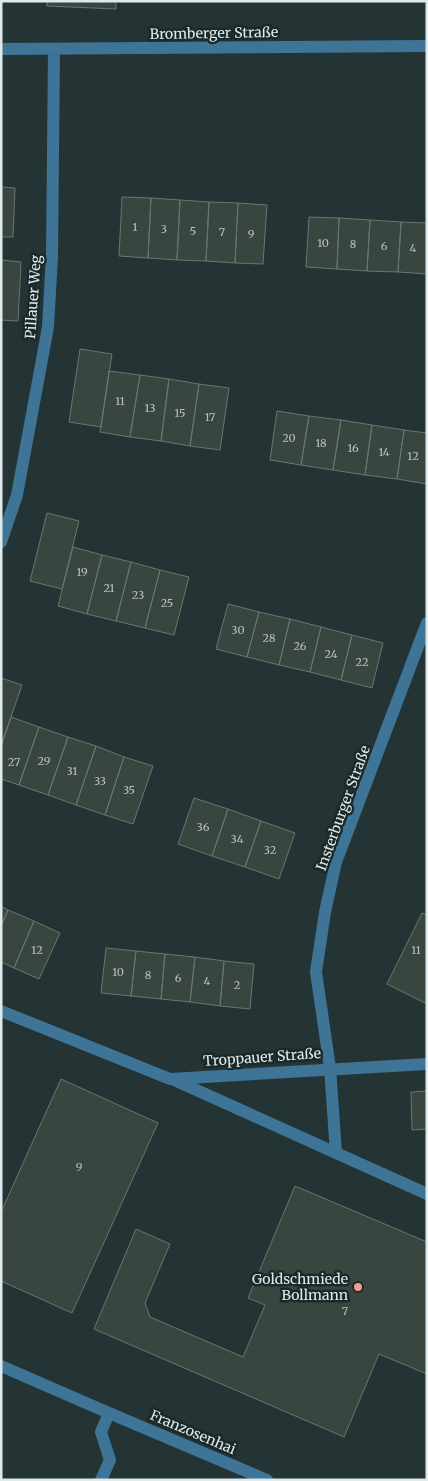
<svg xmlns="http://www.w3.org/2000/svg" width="428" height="1481" viewBox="0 0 428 1481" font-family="Merriweather,serif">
	<rect width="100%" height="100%" fill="#243334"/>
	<path fill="#394640" stroke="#687770" d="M47 1H116V9L47 6Z
		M1 187 15 188 13 237H1Z
		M122 197 151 198 148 258 119 256Z
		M151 198 180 200 177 260 148 258Z
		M180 200 209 202 206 261 177 260Z
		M209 202 238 203 235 263 206 261Z
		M238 203 267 205 263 264 235 263Z
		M309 217 339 218 337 269 306 267Z
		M339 218 370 220 367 271 337 269Z
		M370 220 401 222 398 272 367 271Z
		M401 222 427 223V274L398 272Z
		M1 260 21 262 18 321 1 320Z
		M80 349 112 354 101 427 69 422Z
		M109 371 140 375 130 437 100 432Z
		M140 375 169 379 161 441 130 437Z
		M169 379 199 384 190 446 161 441Z
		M199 384 229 388 220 450 190 446Z
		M277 411 309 416 301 465 270 460Z
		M309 416 341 420 333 470 301 465Z
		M341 420 372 425 365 475 333 470Z
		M372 425 404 430 397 479 365 475Z
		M404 430 427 433V484L397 479Z
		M47 513 79 521 62 589 30 581Z
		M73 547 102 555 87 614 58 606Z
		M102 555 131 562 116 621 87 614Z
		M131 562 160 570 145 628 116 621Z
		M160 570 189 577 174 635 145 628Z
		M228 604 259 612 247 657 216 649Z
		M259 612 290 619 279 665 247 657Z
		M290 619 321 627 310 672 279 665Z
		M321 627 352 635 341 680 310 672Z
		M352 635 383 643 372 688 341 680Z
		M1 678 22 685 1 746Z
		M11 717 39 727 19 785 1 779V746Z
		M39 727 68 737 48 795 19 785Z
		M68 737 96 746 76 805 48 795Z
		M96 746 124 757 105 815 76 805Z
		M124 757 153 766 133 824 105 815Z
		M194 798 228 809 212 856 178 844Z
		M228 809 261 821 245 867 212 856Z
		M261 821 295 833 279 879 245 867Z
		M1 906 8 910 1 926Z
		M8 910 34 921 14 968 1 962V926Z
		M422 913 427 915V1004L387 984Z
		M34 921 60 933 39 979 14 968Z
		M106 948 136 951 131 996 101 993Z
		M136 951 165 954 161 999 131 996Z
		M165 954 195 957 190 1002 161 999Z
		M195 957 224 961 220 1006 190 1002Z
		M224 961 254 964 250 1009 220 1006Z
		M61 1079 158 1123 72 1313 1 1281V1212Z
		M427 1091V1129L412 1130 411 1092Z
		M295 1186 427 1242V1374L379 1354 344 1437 94 1329 136 1229 170 1244 145 1303 150 1317 243 1357 265 1305 248 1298Z"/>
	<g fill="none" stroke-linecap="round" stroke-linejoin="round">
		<path stroke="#3e7596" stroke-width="12" d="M1 49 427 46
			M1 542 17 495 48 327 52 256 54 50
			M1 1011 170 1079 427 1064
			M172 1079 427 1194
			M336 1153 330 1068 316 972 325 912 336 862 427 623
			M1 1366 109 1413 101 1432 110 1460 101 1480
			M109 1413 267 1480"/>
	</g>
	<circle fill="#f59c92" stroke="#1a292a" stroke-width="2" cx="358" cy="1287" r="5"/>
	<g text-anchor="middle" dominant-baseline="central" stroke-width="5" stroke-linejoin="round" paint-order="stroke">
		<g font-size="11" fill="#b7c1c0">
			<text x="135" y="227">1</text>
			<text x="164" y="229">3</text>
			<text x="193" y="231">5</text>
			<text x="222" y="232">7</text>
			<text x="251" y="234">9</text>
			<text x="323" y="243">10</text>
			<text x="353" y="244">8</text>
			<text x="384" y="246">6</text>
			<text x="413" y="248">4</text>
			<text x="120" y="401">11</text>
			<text x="150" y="408">13</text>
			<text x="180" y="413">15</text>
			<text x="210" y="417">17</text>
			<text x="289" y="438">20</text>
			<text x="321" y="443">18</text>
			<text x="353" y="448">16</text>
			<text x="384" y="452">14</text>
			<text x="413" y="456">12</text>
			<text x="82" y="572">19</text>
			<text x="109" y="588">21</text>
			<text x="138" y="595">23</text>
			<text x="167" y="603">25</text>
			<text x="238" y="630">30</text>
			<text x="269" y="638">28</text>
			<text x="300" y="646">26</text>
			<text x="331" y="654">24</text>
			<text x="362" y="662">22</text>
			<text x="44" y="761">29</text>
			<text x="14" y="762">27</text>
			<text x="72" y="771">31</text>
			<text x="100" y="781">33</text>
			<text x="129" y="790">35</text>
			<text x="203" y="827">36</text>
			<text x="237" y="839">34</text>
			<text x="270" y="850">32</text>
			<text x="37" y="950">12</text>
			<text x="416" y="950">11</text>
			<text x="118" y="972">10</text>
			<text x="148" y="975">8</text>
			<text x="178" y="978">6</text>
			<text x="207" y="981">4</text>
			<text x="237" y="985">2</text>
			<text x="79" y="1167">9</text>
			<text x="345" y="1311">7</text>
		</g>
		<g font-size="14" fill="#e1eaeb" stroke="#1a292a">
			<text transform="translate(214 33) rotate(-1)">Bromberger Straße</text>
			<text transform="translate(33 297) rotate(-86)">Pillauer Weg</text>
			<text transform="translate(343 808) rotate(-70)">Insterburger Straße</text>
			<text transform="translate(262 1057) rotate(-4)">Troppauer Straße</text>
			<text transform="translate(193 1432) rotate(23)">Franzosenhai</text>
		</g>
		<g font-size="14" fill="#e1eaeb" stroke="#1a292a" text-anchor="end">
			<text x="348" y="1279">Goldschmiede<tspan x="348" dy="16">Bollmann</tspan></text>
		</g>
	</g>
	<rect width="428" height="1481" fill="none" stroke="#e1eaeb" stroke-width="5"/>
</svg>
